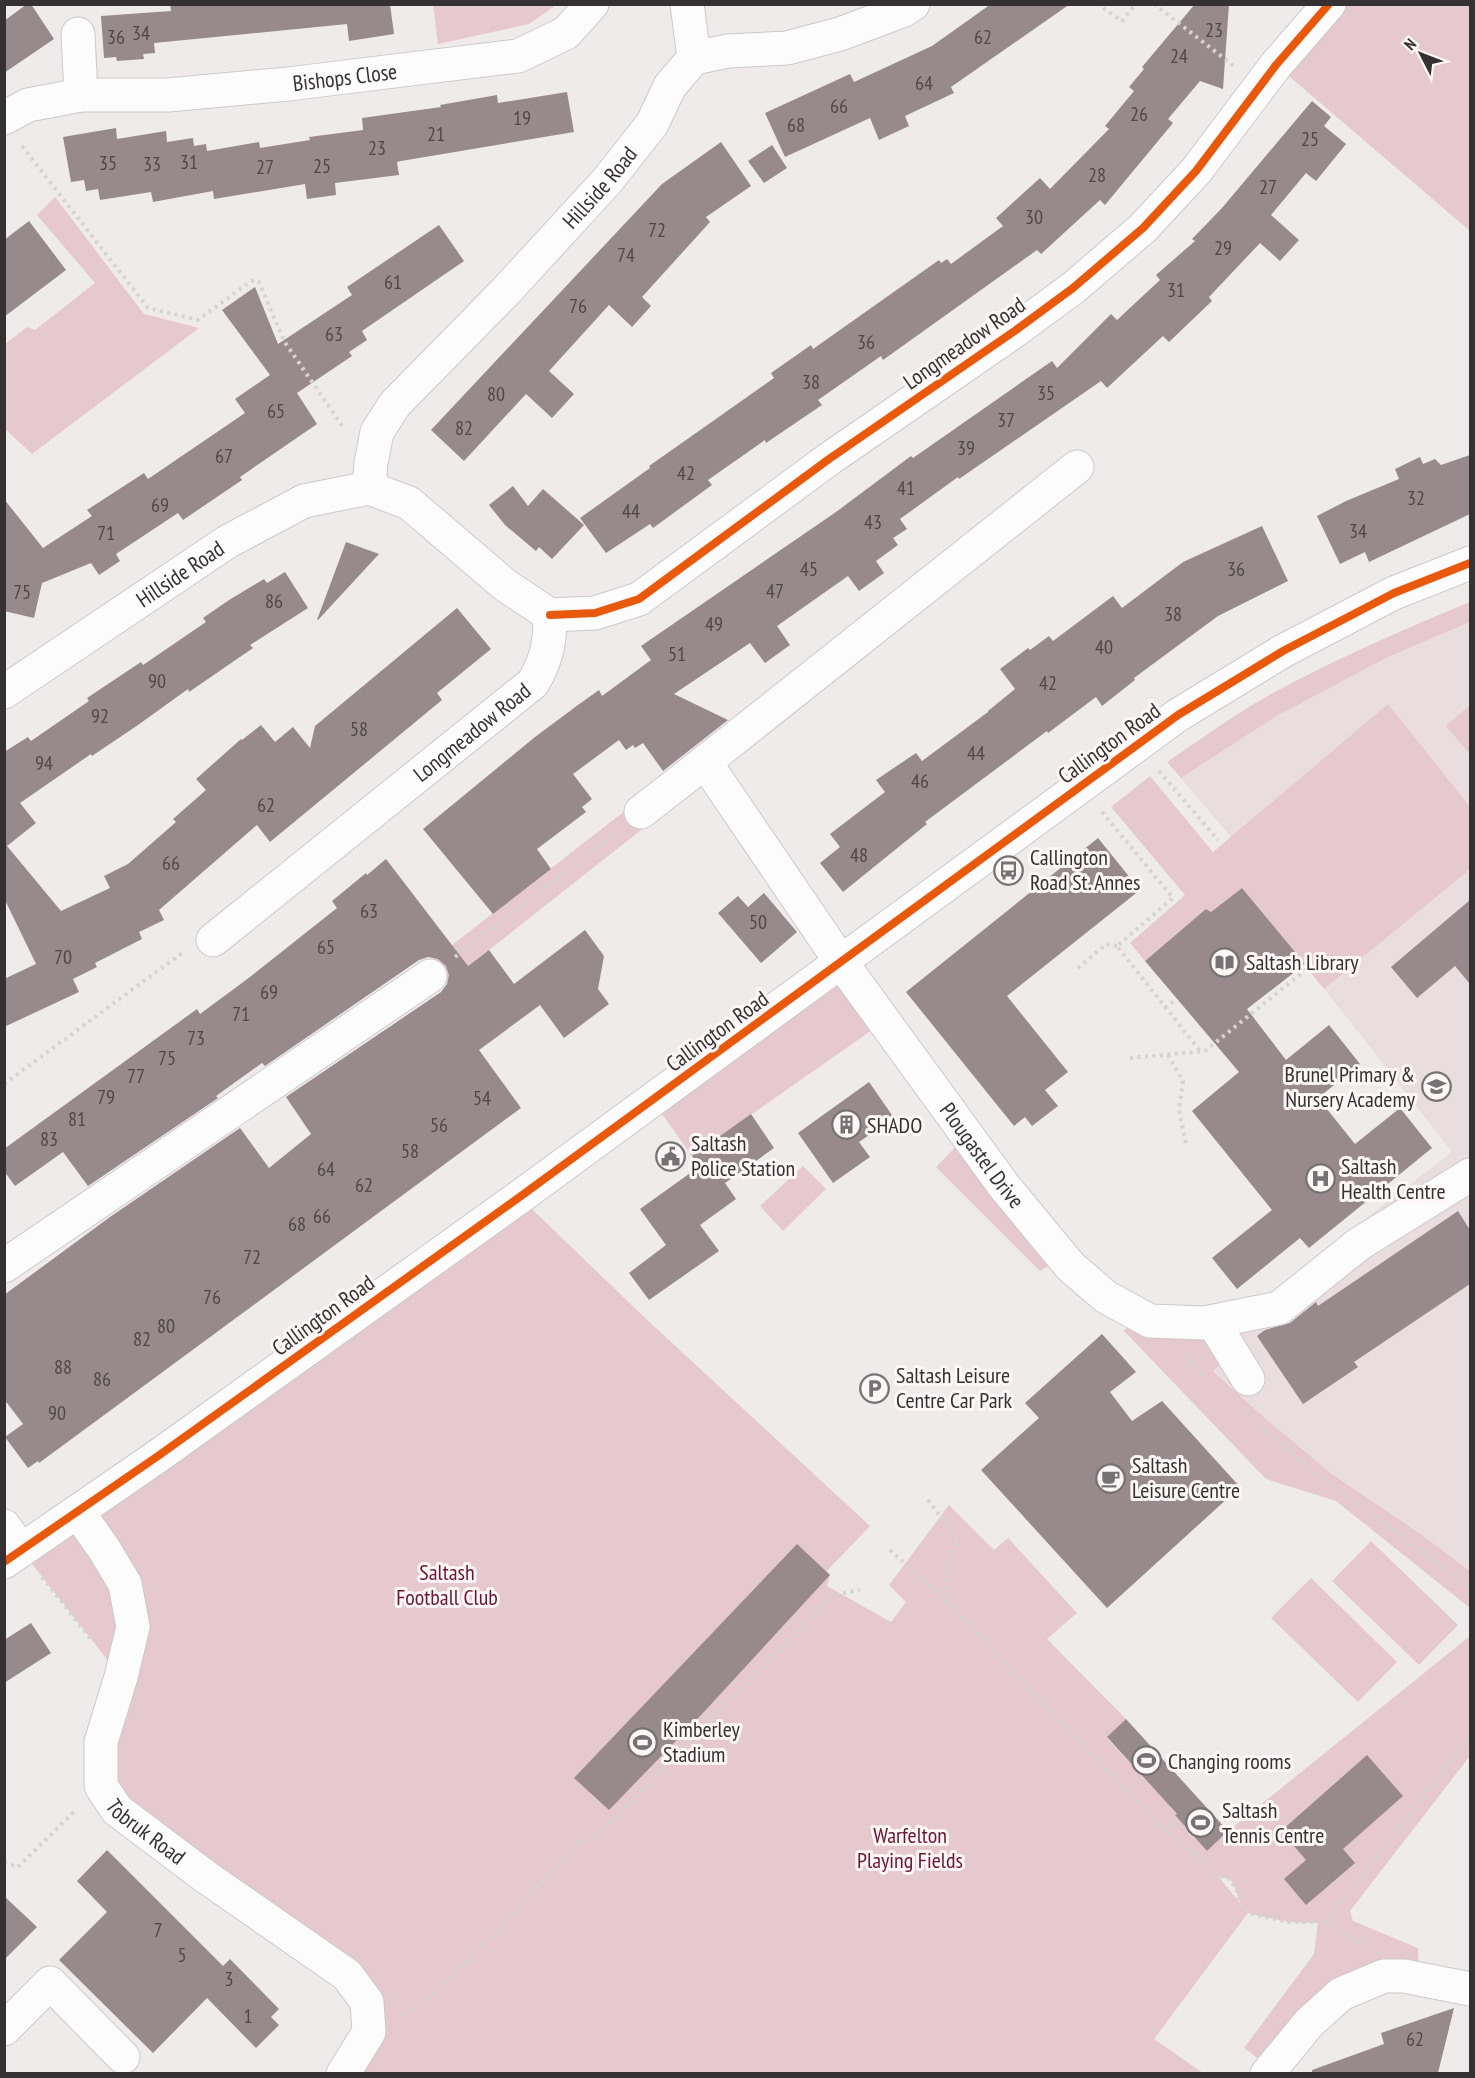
<svg xmlns="http://www.w3.org/2000/svg" width="1475" height="2078" viewBox="0 0 1475 2078" font-family="'PT Sans Narrow',sans-serif">
	<rect width="100%" height="100%" fill="#f0ebeb"/>
	<path fill="#eadddf" d="M1470 622V1571L1422 1535 1332 1474 1266 1419 1213 1370 1222 1321 1331 1266 1321 1253 1452 1152 1304 963 1230 836 1181 778 1275 717 1386 658Z"/>
	<path fill="#e6c9ce" fill-rule="evenodd" d="M433 5V4L556 5 529 24 438 44Z
		M1329 5H1470V231L1276 65Z
		M55 197 144 314 199 328 32 454 5 429V344L27 327 35 330 95 283 37 215Z
		M1470 602V622L1386 658 1275 717 1181 778 1167 762C1201 739 1235 714 1271 694 1335 659 1402 630 1470 602Z
		M1388 704 1470 807V869L1324 989 1242 888 1211 912 1206 909 1145 961 1130 943 1185 895 1111 807 1150 776 1213 852Z
		M1470 705V754L1446 726Z
		M635 803 650 823 489 950 442 985 439 992 423 969 429 963Z
		M841 962 885 1021 692 1156 652 1100Z
		M967 1135 1050 1265 1040 1271 936 1167Z
		M803 1166 826 1189 783 1231 760 1206Z
		M521 1196 536 1213 642 1315 870 1526 826 1572 830 1575 827 1586 891 1622 906 1602 889 1585 949 1505 994 1550 1008 1538 1077 1613 1047 1639 1126 1719 1107 1738 1167 1803 1207 1851 1228 1831 1470 1636V1756L1350 1911 1353 1921 1418 1948 1419 1978 1384 1976 1271 2068 1244 2048 1314 1954 1318 1923 1288 1922 1248 1913 1154 2039 1203 2073H343L367 2002 101 1786 121 1677 21 1550ZM1218 1876 1230 1879 1236 1890 1240 1903Z
		M1138 1314 1205 1323 1226 1359 1213 1371 1266 1419 1332 1474 1422 1535 1470 1571V1608L1336 1501 1266 1479 1124 1331Z
		M1371 1541 1458 1625 1419 1665 1332 1581Z
		M1311 1578 1397 1662 1358 1702 1271 1618Z"/>
	<path fill="#97898c" d="M27 4H31L54 39 4 73V21Z
		M170 4H390L394 34 349 41 347 24 154 43 155 53 143 54 144 59 117 61 116 57 104 58 101 16 171 11Z
		M991 4H1070L951 87 954 93 905 116 909 126 879 140 870 118 785 157 765 113 850 74 854 82 932 46Z
		M1195 4H1229L1223 89 1200 81 1168 119 1173 123 1105 205 1100 200 1041 254 1037 250 883 360 881 356 818 400 822 405 766 443 765 440 708 480 712 485 653 528 650 524 606 553 580 518 650 468 649 466 696 433 774 378 771 373 811 345 813 349 939 260 941 263 947 259 951 264 1003 226 996 218 1040 178 1050 189 1109 129 1105 126 1134 91 1129 87 1144 69 1142 67Z
		M567 92 574 132 401 161 397 162 399 175 335 183 336 195 307 199 305 184 214 199 213 191 153 202 151 192 100 200 98 189 86 191 84 180 71 182 63 137 116 128 117 139 166 131 167 142 193 138 194 146 206 144 207 151 259 142 260 148 310 140 309 137 363 130 362 118 441 107 440 105 497 95 498 103Z
		M1312 101 1331 117 1324 126 1346 144 1316 181 1306 173 1271 215 1299 240 1280 261 1260 243 1209 297 1212 301 1169 342 1163 336 1107 388 1101 381 959 479 958 477 900 519 907 529 893 538 898 545 876 561 884 573 859 591 848 576 777 626 790 645 765 663 750 643 674 694 728 720 663 771 643 743 635 748 633 745 626 750 619 740 573 774 592 799 582 807 586 812 537 849 551 869 493 914 423 829 535 737 578 705 599 690 602 696 651 660 641 646 836 512 911 456 913 458 1052 361 1057 368 1111 314 1117 320 1160 280 1156 275 1195 241 1192 239 1222 208Z
		M721 142 751 186 706 217 710 222 642 297 651 306 632 327 609 305 549 371 574 394 552 418 526 394 464 461 431 430 662 184Z
		M772 145 787 168 764 183 748 161Z
		M29 221 66 270 4 317V240Z
		M439 225 464 261 362 331 367 340 349 352 352 356 297 393 317 424 240 477 242 480 183 520 178 513 116 554 120 561 99 575 91 563 42 583 34 618 4 611V499L43 548 92 516 87 510 144 473 148 479 245 413 235 399 270 375 222 310 255 287 278 344 352 295 347 287Z
		M1470 455V514L1369 562 1365 552 1340 564 1317 516 1346 501 1399 479 1395 469 1420 457 1423 464 1435 459 1441 465Z
		M513 486 528 506 543 489 584 525 552 559 539 547 536 551 505 525 489 505Z
		M1262 526 1288 581 1218 616 1134 678 1135 680 1102 706 1096 697 1048 733 1047 731 925 822 927 824 843 892 820 863 840 847 830 834 885 792 876 780 916 753 922 761 988 712V711L1015 689 1000 669 1028 648 1030 650 1049 636 1053 641 1113 596 1122 608 1183 562Z
		M346 542 379 554 318 620H317Z
		M285 572 308 608 250 645 253 648 189 692 188 689 138 725 92 756 91 754 20 803 36 823 7 846 61 911 110 888 104 876 128 864 176 822 173 819 206 790 196 779 241 739 242 740 261 725 275 742 293 727 310 748 315 726 457 608 491 649 437 693 442 700 270 842 257 825 159 910 164 920 139 932 142 939 95 963 97 967 73 979 79 992 4 1027V979L36 964 4 898V752L28 737 31 741 89 701 87 698 141 662 143 665 206 622 203 618 229 600 264 579 267 583Z
		M1098 838 1140 890 1007 996 1068 1072 1045 1090 1058 1106 1032 1126 1025 1117 1014 1126 906 992Z
		M386 859 468 966 489 950 514 984 585 930 604 956 598 989 609 1004 564 1038 540 1005 479 1050 521 1108 39 1463 38 1461 28 1468 5 1437 23 1424 4 1399V1295L110 1217 240 1128 269 1168 311 1134 286 1097 441 992 447 984 449 975 446 966 438 959 428 957 419 960 265 1066 262 1063 216 1096 218 1098 88 1186 63 1152 15 1186 4 1171V1149L197 1009 200 1014 250 977 337 908 332 901 366 873 367 875Z
		M1242 888 1305 964 1247 1009 1286 1060 1329 1025 1360 1064 1318 1098 1355 1144 1400 1108 1432 1148 1309 1248 1300 1238 1237 1289 1212 1258 1272 1210 1192 1111 1239 1072 1145 961 1206 909 1211 912Z
		M764 893 797 932 761 963 718 913 738 896 748 907Z
		M1470 900V984L1455 966 1417 998 1391 967Z
		M869 1082 894 1118 859 1142 870 1157 833 1183 798 1133Z
		M751 1114 774 1148 725 1183 736 1199 700 1225 719 1251 649 1300 629 1273 666 1245 640 1209 700 1166 692 1156Z
		M1458 1211 1470 1230V1284L1354 1362 1358 1367 1303 1404 1257 1336 1265 1330 1290 1323 1316 1302 1318 1306Z
		M1102 1334 1136 1372 1110 1392 1132 1421 1162 1401 1240 1487 1107 1608 981 1470 1039 1418 1025 1403Z
		M797 1544 830 1575 702 1714 609 1810 574 1778Z
		M31 1623 51 1653 4 1683V1640Z
		M1126 1719 1228 1831 1207 1851 1175 1815 1177 1814 1107 1737Z
		M1367 1755 1403 1796 1343 1849 1355 1863 1306 1905 1284 1879 1306 1860 1281 1831Z
		M107 1850 223 1966 230 1959 279 2009 271 2017 279 2025 256 2048 207 1998 153 2053 59 1960 107 1912 77 1881Z
		M4 1896 37 1927 4 1960Z
		M1454 2008 1438 2073H1312V2070L1384 2044 1381 2033Z"/>
	<g fill="none" stroke-linecap="round" stroke-linejoin="round">
		<defs>
			<g id="minor">
				<path d="M687 4 694 58"/>
				<path d="M78 34 81 95"/>
				<path id="s1" d="M4 118 28 105 81 95H168L288 84 518 56 566 33 592 4"/>
				<path id="s2" d="M1077 467 705 762 841 962 1004 1186 1071 1267 1106 1297 1150 1321 1205 1323 1279 1308 1359 1244 1470 1175"/>
				<path id="s3" d="M369 488 371 463 377 432 395 404 507 290 607 181 652 124 670 86 694 58 728 51 787 48 840 34 904 10 913 4"/>
				<path d="M550 615 595 613 639 599 829 459 1016 330 1073 288 1143 228 1196 171 1276 65 1329 4"/>
				<path id="s4" d="M4 692 227 542 304 501 369 488 409 503 505 585 550 615"/>
				<path d="M641 812 705 762"/>
				<path id="s5" d="M213 940 533 683C547 659 550 643 550 615"/>
				<path d="M4 1266 430 976"/>
				<path d="M1213 1322 1248 1379"/>
				<path id="s6" d="M78 1512 104 1549 125 1584 133 1627 121 1677 101 1742V1786L117 1810 206 1877 347 1975 367 2002 369 2032 343 2074"/>
				<path d="M4 1526 21 1550"/>
				<path d="M4 1562 158 1456 521 1196 1178 715 1283 651 1394 593 1470 563"/>
				<path d="M4 2029 50 1983 123 2057"/>
				<path d="M1267 2074 1309 2023 1341 1994 1384 1976H1404L1470 1989"/>
			</g>
		</defs>
		<use href="#minor" stroke="#cdc9c9" stroke-width="35"/>
		<path stroke="#d5d3d3" stroke-width="4" stroke-dasharray="3 4.5" stroke-linecap="butt" d="M1097 4 1122 21 1136 4
			M1154 4 1234 66
			M22 146 148 308 198 320 251 281 256 280 259 282 284 341 343 427
			M1159 771 1218 840
			M1102 812 1173 898 1117 946 1200 1051
			M455 957 615 833
			M1078 968 1106 944 1117 946
			M1165 1008 1174 1001
			M1168 1055 1183 1081 1179 1110 1186 1144
			M1130 1058 1205 1051 1308 968
			M4 1084 182 953
			M1185 1356 1203 1375
			M1246 1414 1317 1475 1382 1521 1470 1588
			M928 1500 956 1537V1545L948 1564 944 1598
			M890 1550 944 1599 1165 1831C1174 1838 1184 1844 1192 1852 1207 1866 1209 1874 1230 1879L1236 1889 1240 1904 1248 1913 1288 1922H1326L1352 1939 1370 1945
			M42 1577 93 1642
			M1165 1831 1175 1822
			M4 1862 18 1867 76 1810
			M1326 1922 1470 1736
			M401 2015 425 2002 495 1933 574 1847 602 1830 833 1595 860 1590"/>
		<use href="#minor" stroke="#fdfcfc" stroke-width="33"/>
		<defs>
			<path id="cycleway" d="M550 615 595 613 639 599 829 459 1016 330 1073 288 1143 228 1196 171 1276 65 1329 4
				M4 1562 158 1456 521 1196 1178 715 1283 651 1394 593 1470 563"/>
		</defs>
		<use href="#cycleway" stroke="#fff6f7" stroke-width="11"/>
		<use href="#cycleway" stroke="#e8590c" stroke-width="8"/>
	</g>
	<defs>
		<symbol id="bus-ring" viewBox="-11 -11 22 22"><circle r="9.5" fill="#fff6f7" stroke="#767273" stroke-width="1.5"/><path d="M-5-6H5V4H4V6H2V4H-2V6H-4V4H-5ZM-3.5-4V0h7V-4ZM-3.5 1.2v1.5H-2V1.2ZM2 1.2v1.5H3.5V1.2Z" fill="#767273"/></symbol>
		<symbol id="library-ring" viewBox="-11 -11 22 22"><circle r="9.5" fill="#fff6f7" stroke="#767273" stroke-width="1.5"/><path d="M-6-4Q-3-5.5-.7-3.5V5Q-3 3-6 4ZM6-4Q3-5.5 .7-3.5V5Q3 3 6 4Z" fill="#767273"/></symbol>
		<symbol id="school-ring" viewBox="-11 -11 22 22"><circle r="9.5" fill="#fff6f7" stroke="#767273" stroke-width="1.5"/><path d="M0-5L7-2L0 1L-7-2ZM-4 1L0 2.5L4 1V4Q0 6-4 4Z" fill="#767273"/></symbol>
		<symbol id="building-ring" viewBox="-11 -11 22 22"><circle r="9.5" fill="#fff6f7" stroke="#767273" stroke-width="1.5"/><path d="M-4-6H4V6H1V3H-1V6H-4ZM-2.5-4.3h1.7v1.8h-1.7ZM.8-4.3h1.7v1.8H.8ZM-2.5-1h1.7V.8h-1.7ZM.8-1h1.7V.8H.8Z" fill="#767273"/></symbol>
		<symbol id="civic-ring" viewBox="-11 -11 22 22"><circle r="9.5" fill="#fff6f7" stroke="#767273" stroke-width="1.5"/><path d="M-.6-6.5H3V-4.5H.6V-3L4-1V1h2V6H-6V1h2V-1L-.6-3ZM-1.2 2.5V6h2.4V2.5Z" fill="#767273"/></symbol>
		<symbol id="hospital-ring" viewBox="-11 -11 22 22"><circle r="9.5" fill="#fff6f7" stroke="#767273" stroke-width="1.5"/><path d="M-5-5h3v3.5h4V-5h3V5h-3V1.5h-4V5h-3Z" fill="#767273"/></symbol>
		<symbol id="parking-ring" viewBox="-11 -11 22 22"><circle r="9.5" fill="#fff6f7" stroke="#767273" stroke-width="1.5"/><path d="M-3.5-5.5H1a3.5 3.5 0 0 1 0 7H-1V5.5H-3.5ZM-1-3.4V-.6H.8a1.4 1.4 0 0 0 0-2.8Z" fill="#767273"/></symbol>
		<symbol id="cafe-ring" viewBox="-11 -11 22 22"><circle r="9.5" fill="#fff6f7" stroke="#767273" stroke-width="1.5"/><path d="M-5.5-4.5H6V0H3Q3 3.5 0 3.5H-2.5Q-5.5 3.5-5.5 0ZM3-3.2v2h1.7v-2ZM-6 4.5H4V6H-6Z" fill="#767273"/></symbol>
		<symbol id="stadium-ring" viewBox="-11 -11 22 22"><circle r="9.5" fill="#fff6f7" stroke="#767273" stroke-width="1.5"/><path d="M0-5a6.5 5 0 1 0 0 10a6.5 5 0 1 0 0-10ZM-3.5-1.8h7v3.6h-7Z" fill="#767273"/></symbol>
	</defs>
	<g fill-rule="evenodd">
		<use href="#bus-ring" x="992" y="854" width="33" height="33"/>
		<use href="#library-ring" x="1208" y="946" width="33" height="33"/>
		<use href="#school-ring" x="1420" y="1070" width="33" height="33"/>
		<use href="#building-ring" x="830" y="1108" width="33" height="33"/>
		<use href="#civic-ring" x="654" y="1140" width="33" height="33"/>
		<use href="#hospital-ring" x="1304" y="1162" width="33" height="33"/>
		<use href="#parking-ring" x="858" y="1372" width="33" height="33"/>
		<use href="#cafe-ring" x="1094" y="1462" width="33" height="33"/>
		<use href="#stadium-ring" x="626" y="1726" width="33" height="33"/>
		<use href="#stadium-ring" x="1130" y="1744" width="33" height="33"/>
		<use href="#stadium-ring" x="1184" y="1806" width="33" height="33"/>
	</g>
	<g text-anchor="middle" dominant-baseline="central" stroke-width="6" stroke-linejoin="round" paint-order="stroke">
		<g font-size="20" fill="#4e4748">
			<text x="1214" y="30">23</text>
			<text x="141" y="33">34</text>
			<text x="116" y="37">36</text>
			<text x="983" y="37">62</text>
			<text x="1179" y="56">24</text>
			<text x="924" y="83">64</text>
			<text x="839" y="106">66</text>
			<text x="1139" y="114">26</text>
			<text x="522" y="118">19</text>
			<text x="796" y="125">68</text>
			<text x="436" y="134">21</text>
			<text x="1310" y="139">25</text>
			<text x="377" y="148">23</text>
			<text x="189" y="162">31</text>
			<text x="108" y="163">35</text>
			<text x="152" y="164">33</text>
			<text x="322" y="166">25</text>
			<text x="265" y="167">27</text>
			<text x="1097" y="175">28</text>
			<text x="1268" y="187">27</text>
			<text x="1034" y="217">30</text>
			<text x="657" y="230">72</text>
			<text x="1223" y="248">29</text>
			<text x="626" y="255">74</text>
			<text x="393" y="282">61</text>
			<text x="1176" y="290">31</text>
			<text x="578" y="306">76</text>
			<text x="334" y="334">63</text>
			<text x="866" y="342">36</text>
			<text x="811" y="382">38</text>
			<text x="1046" y="393">35</text>
			<text x="496" y="394">80</text>
			<text x="276" y="411">65</text>
			<text x="1006" y="420">37</text>
			<text x="464" y="428">82</text>
			<text x="966" y="448">39</text>
			<text x="224" y="456">67</text>
			<text x="686" y="473">42</text>
			<text x="906" y="488">41</text>
			<text x="1416" y="498">32</text>
			<text x="160" y="505">69</text>
			<text x="631" y="511">44</text>
			<text x="873" y="522">43</text>
			<text x="1358" y="531">34</text>
			<text x="106" y="533">71</text>
			<text x="809" y="569">45</text>
			<text x="1236" y="569">36</text>
			<text x="775" y="591">47</text>
			<text x="22" y="592">75</text>
			<text x="274" y="601">86</text>
			<text x="1173" y="614">38</text>
			<text x="714" y="624">49</text>
			<text x="1104" y="647">40</text>
			<text x="677" y="654">51</text>
			<text x="157" y="681">90</text>
			<text x="1048" y="683">42</text>
			<text x="100" y="716">92</text>
			<text x="359" y="729">58</text>
			<text x="976" y="753">44</text>
			<text x="44" y="763">94</text>
			<text x="920" y="781">46</text>
			<text x="266" y="805">62</text>
			<text x="859" y="855">48</text>
			<text x="171" y="863">66</text>
			<text x="369" y="911">63</text>
			<text x="758" y="922">50</text>
			<text x="326" y="947">65</text>
			<text x="63" y="957">70</text>
			<text x="269" y="992">69</text>
			<text x="241" y="1014">71</text>
			<text x="196" y="1038">73</text>
			<text x="167" y="1058">75</text>
			<text x="136" y="1076">77</text>
			<text x="106" y="1097">79</text>
			<text x="482" y="1098">54</text>
			<text x="77" y="1119">81</text>
			<text x="439" y="1125">56</text>
			<text x="49" y="1139">83</text>
			<text x="410" y="1151">58</text>
			<text x="326" y="1169">64</text>
			<text x="364" y="1185">62</text>
			<text x="322" y="1216">66</text>
			<text x="297" y="1224">68</text>
			<text x="252" y="1257">72</text>
			<text x="212" y="1297">76</text>
			<text x="166" y="1326">80</text>
			<text x="142" y="1339">82</text>
			<text x="63" y="1367">88</text>
			<text x="102" y="1379">86</text>
			<text x="57" y="1413">90</text>
			<text x="158" y="1930">7</text>
			<text x="182" y="1955">5</text>
			<text x="229" y="1979">3</text>
			<text x="248" y="2016">1</text>
			<text x="1415" y="2039">62</text>
		</g>
		<g font-size="22" fill="#353132" stroke="#fff6f7">
			<text stroke="none"><textPath href="#s1" startOffset="346">Bishops Close</textPath></text>
			<text stroke="none"><textPath href="#s3" startOffset="388">Hillside Road</textPath></text>
			<text transform="translate(964 343) rotate(-35)">Longmeadow Road</text>
			<text stroke="none"><textPath href="#s4" startOffset="212">Hillside Road</textPath></text>
			<text stroke="none"><textPath href="#s5" startOffset="332">Longmeadow Road</textPath></text>
			<text transform="translate(1109 743) rotate(-36)">Callington Road</text>
			<text transform="translate(717 1031) rotate(-36)">Callington Road</text>
			<text stroke="none"><textPath href="#s2" startOffset="956">Plougastel Drive</textPath></text>
			<text transform="translate(323 1315) rotate(-36)">Callington Road</text>
			<text stroke="none"><textPath href="#s6" startOffset="358">Tobruk Road</textPath></text>
		</g>
		<g font-size="22" fill="#353132" stroke="#fff6f7" text-anchor="start">
			<text x="1030" y="857">Callington<tspan x="1030" dy="25">Road St. Annes</tspan></text>
			<text x="1246" y="962">Saltash Library</text>
			<text x="1415" y="1074" text-anchor="end">Brunel Primary &amp;<tspan x="1415" dy="25">Nursery Academy</tspan></text>
			<text x="867" y="1125">SHADO</text>
			<text x="691" y="1143">Saltash<tspan x="691" dy="25">Police Station</tspan></text>
			<text x="1341" y="1166">Saltash<tspan x="1341" dy="25">Health Centre</tspan></text>
			<text x="896" y="1375">Saltash Leisure<tspan x="896" dy="25">Centre Car Park</tspan></text>
			<text x="1132" y="1465">Saltash<tspan x="1132" dy="25">Leisure Centre</tspan></text>
			<text x="663" y="1729">Kimberley<tspan x="663" dy="25">Stadium</tspan></text>
			<text x="1168" y="1761">Changing rooms</text>
			<text x="1222" y="1810">Saltash<tspan x="1222" dy="25">Tennis Centre</tspan></text>
		</g>
		<g font-size="22" fill="#6c1432" stroke="#fff6f7">
			<text x="447" y="1572">Saltash<tspan x="447" dy="25">Football Club</tspan></text>
			<text x="910" y="1835">Warfelton<tspan x="910" dy="25">Playing Fields</tspan></text>
		</g>
	</g>
	<rect width="1475" height="2078" fill="none" stroke="#353132" stroke-width="12"/>
	<g transform="translate(1421 54) rotate(312)" stroke="#fff6f7" stroke-width="4.5" paint-order="stroke">
	<path d="M0-4.5L10 22L0 15L-10 22Z" fill="#353132"/>
	<text y="-9" font-size="16" font-weight="bold" text-anchor="middle" fill="#353132">N</text>
	</g>
</svg>
